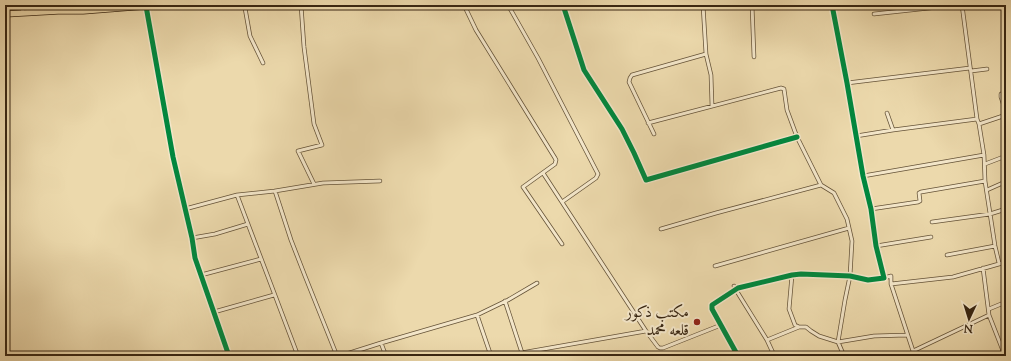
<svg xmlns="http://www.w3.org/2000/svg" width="1011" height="361" viewBox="0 0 1011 361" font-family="'Sorts Mill Goudy',Amiri,serif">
	<rect width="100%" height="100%" fill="#ecd9ac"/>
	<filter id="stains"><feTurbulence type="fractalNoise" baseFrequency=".005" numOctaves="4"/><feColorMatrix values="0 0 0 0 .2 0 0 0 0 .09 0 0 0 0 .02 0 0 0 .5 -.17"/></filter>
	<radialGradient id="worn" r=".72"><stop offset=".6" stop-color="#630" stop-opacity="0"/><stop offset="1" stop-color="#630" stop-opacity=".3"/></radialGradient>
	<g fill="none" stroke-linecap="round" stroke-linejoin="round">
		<defs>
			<path id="street" d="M22 5 23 13
				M246 5 245 8 250 36 263 63
				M301 5 304 47 314 124 322 145 298 151 314 184
				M464 5 476 30 555 158 556 160 555 164 523 187 562 244
				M508 5 538 58 598 174 596 178 562 202
				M563 5 584 70 622 129 634 153 646 180 797 137
				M703 5 706 54 711 75 712 106
				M752 5 754 57
				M962 5 977 119 979 124 984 155 985 181 995 246 999 263
				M146 6 173 157 192 238 195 258 229 356
				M874 14 957 5
				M971 71 987 69
				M847 83 970 68
				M1003 93 1001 94V97L1006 112
				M887 113 893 130
				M648 123 781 88 784 89 787 110 797 137 821 185 834 193 847 219 852 241 850 276 845 300 838 342 844 356
				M979 124 1006 115
				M654 134 629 82 630 78 632 75 706 54
				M856 136 893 130 977 119
				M985 164 1006 156
				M543 173 646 331 658 347 660 348H663L721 325
				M863 176 984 155
				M987 190 1005 182
				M237 195 298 356
				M185 209 237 195 275 191
				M871 209 918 202 920 201 919 193 921 192 985 181
				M932 222 990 214 1006 209
				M661 229 716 213 821 185
				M192 238 215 234 248 224
				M876 246 931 237
				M947 255 995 246
				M715 266 849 228
				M983 268 989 315 1005 356
				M201 275 261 259
				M792 275 789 309 795 325 799 327H806L811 331 819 336 838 342 874 336 907 335
				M884 278 891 276V284L953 277 1006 262
				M891 284 913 351 915 356
				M734 286 736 290 767 340 773 353 776 356
				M505 301 522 353
				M989 309 1006 302
				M214 312 274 295
				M477 315 491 356
				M767 340 799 327
				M381 343 386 356
				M913 351 989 315
				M337 356 305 276 291 240 275 191 323 183 380 181
				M340 356 381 343 477 315 508 300 537 283
				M504 356 646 331
				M738 356 712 309V305L738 288 792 275 801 274 850 276 868 280 884 278 876 246 871 209 863 176 847 83 832 5"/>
			<path id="highway" d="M71 9 82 6 100 5
				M5 14 58 11H83L159 5"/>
		</defs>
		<use href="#street" stroke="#655338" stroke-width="4.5"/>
		<use href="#highway" stroke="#382612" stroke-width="7"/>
		<use href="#street" stroke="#f3e6c9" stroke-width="3"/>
		<use href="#highway" stroke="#ecd9ac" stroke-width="5.5"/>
		<defs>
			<path id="cycleway" d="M563 5 584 70 622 129 634 153 646 180 797 137
				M146 6 173 157 192 238 195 258 229 356
				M738 356 712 309V305L738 288 792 275 801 274 850 276 868 280 884 278 876 246 871 209 863 176 847 83 832 5"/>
		</defs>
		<use href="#cycleway" stroke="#f3e6c9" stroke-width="8"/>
		<use href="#cycleway" stroke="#00873e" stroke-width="5"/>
	</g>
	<circle fill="#8f2418" stroke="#f3e6c9" stroke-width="1.5" cx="697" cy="322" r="4"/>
	<g text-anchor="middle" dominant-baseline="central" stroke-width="4" stroke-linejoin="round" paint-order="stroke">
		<g font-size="16" fill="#382612" stroke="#f3e6c9" text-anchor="end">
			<text x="689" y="313">مکتب ذکور<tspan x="689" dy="18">قلعه محمد</tspan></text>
		</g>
	</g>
	<rect width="1011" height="361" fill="none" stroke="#ecd9ac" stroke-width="20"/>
	<rect x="6" y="6" width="999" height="349" fill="none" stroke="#382612" stroke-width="2"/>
	<rect x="10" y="10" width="991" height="341" fill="none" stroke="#382612"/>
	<g transform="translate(969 319) rotate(184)" stroke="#f3e6c9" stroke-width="3" paint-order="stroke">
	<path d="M0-3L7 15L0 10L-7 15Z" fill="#382612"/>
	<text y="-6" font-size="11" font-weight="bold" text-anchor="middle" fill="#382612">N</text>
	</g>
	<rect width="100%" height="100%" filter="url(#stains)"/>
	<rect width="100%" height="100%" fill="url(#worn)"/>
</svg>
